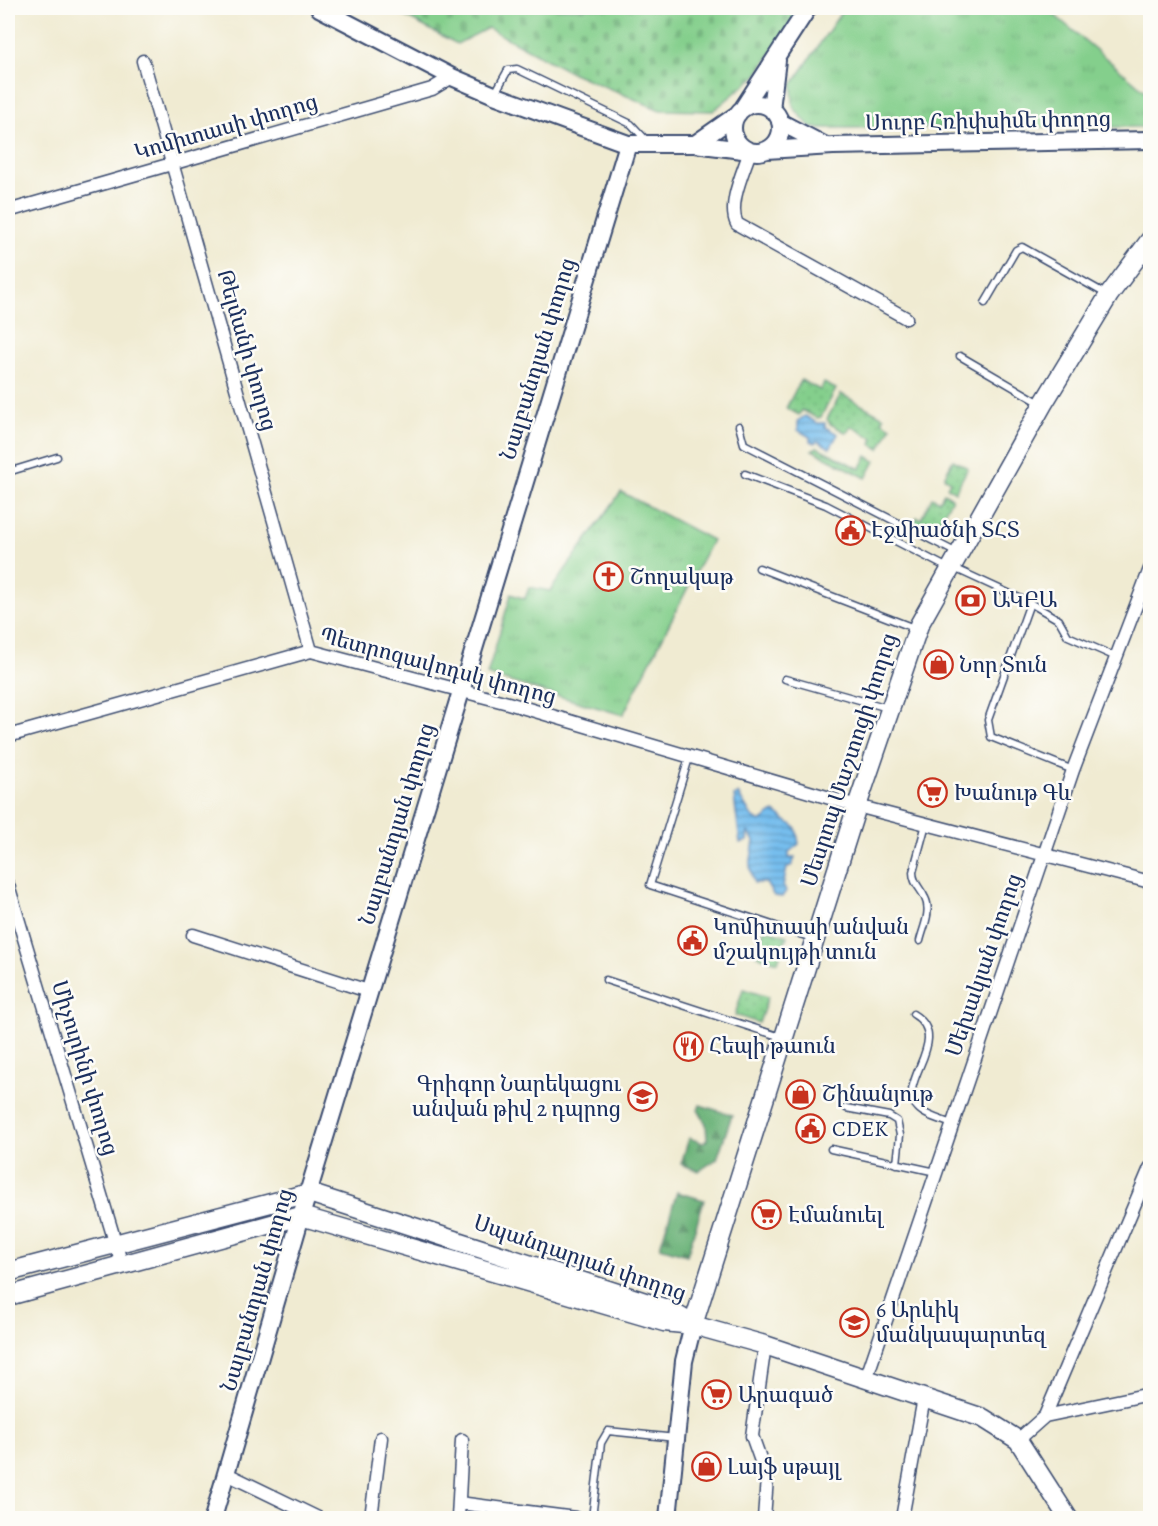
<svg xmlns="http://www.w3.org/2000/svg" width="1158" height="1526" viewBox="0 0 1158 1526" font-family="Alegreya,'Noto Serif Armenian',serif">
	<defs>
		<pattern id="grass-dots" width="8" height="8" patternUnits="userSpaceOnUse" patternTransform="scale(1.5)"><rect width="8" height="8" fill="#84cf8c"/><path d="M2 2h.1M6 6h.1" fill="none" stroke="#71b27b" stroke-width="1.8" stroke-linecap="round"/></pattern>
		<pattern id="forest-firs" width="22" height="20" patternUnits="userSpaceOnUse" patternTransform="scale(1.5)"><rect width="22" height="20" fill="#6bb278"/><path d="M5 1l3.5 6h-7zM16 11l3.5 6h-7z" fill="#579166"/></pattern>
		<pattern id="cemetery-stones" width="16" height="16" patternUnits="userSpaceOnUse" patternTransform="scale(1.5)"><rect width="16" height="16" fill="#84cf8c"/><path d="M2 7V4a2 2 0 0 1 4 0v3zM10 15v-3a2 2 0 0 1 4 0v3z" fill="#71b27b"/></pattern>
		<pattern id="park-tufts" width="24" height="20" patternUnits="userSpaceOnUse" patternTransform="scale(1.5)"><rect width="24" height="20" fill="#84cf8c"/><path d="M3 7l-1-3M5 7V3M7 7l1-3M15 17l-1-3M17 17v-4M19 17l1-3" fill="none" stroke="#71b27b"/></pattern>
		<pattern id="water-rules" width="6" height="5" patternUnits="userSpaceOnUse" patternTransform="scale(1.5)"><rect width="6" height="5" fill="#76beee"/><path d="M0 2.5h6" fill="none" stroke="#609bc4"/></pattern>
	</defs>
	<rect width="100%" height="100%" fill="#fdfcf7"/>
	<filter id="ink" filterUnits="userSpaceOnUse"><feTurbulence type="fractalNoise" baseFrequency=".0167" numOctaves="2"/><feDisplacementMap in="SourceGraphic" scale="12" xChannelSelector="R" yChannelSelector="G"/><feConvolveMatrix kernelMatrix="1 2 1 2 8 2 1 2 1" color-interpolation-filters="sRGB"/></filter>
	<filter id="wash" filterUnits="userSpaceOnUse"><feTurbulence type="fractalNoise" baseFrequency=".008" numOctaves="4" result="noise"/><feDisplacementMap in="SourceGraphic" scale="24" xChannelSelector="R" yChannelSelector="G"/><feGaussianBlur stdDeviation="1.35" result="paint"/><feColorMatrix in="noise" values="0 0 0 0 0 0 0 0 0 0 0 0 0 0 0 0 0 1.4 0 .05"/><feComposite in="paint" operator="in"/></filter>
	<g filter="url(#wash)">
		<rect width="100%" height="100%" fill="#f0ebd2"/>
		<path fill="url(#grass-dots)" stroke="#507f75" stroke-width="1.5" d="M801 380 820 390 824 383 836 389 821 417 817 418 802 410 799 415 786 408Z
			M841 394 884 417 882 421 891 427 880 449 871 444 873 438 851 426 847 433 830 424 827 419Z
			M817 447 860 469 867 456 875 461 866 478 812 450Z
			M953 460 968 468 955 492 947 487 950 481 944 477Z
			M944 493 952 498 931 537 912 527 917 517 921 519 932 497 939 501Z
			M764 929 787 936 778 962 756 955Z
			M743 989 768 997 759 1023 735 1015Z"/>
		<path fill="url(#forest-firs)" stroke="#43706b" stroke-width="1.5" d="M700 1105 732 1115 717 1159 699 1171 681 1164 689 1138 703 1143 707 1140 706 1124 698 1110Z
			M677 1192 704 1200 687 1255 660 1247Z"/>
		<path fill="url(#cemetery-stones)" stroke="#507f75" stroke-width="1.5" d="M389 8H800L758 74 713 111 660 110 568 71 488 28 457 44Z"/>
		<path fill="url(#park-tufts)" stroke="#507f75" stroke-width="1.5" d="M844 8H1046L1150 95V127L811 128 793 107 792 85Z
			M621 492 712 540 623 715 487 675 511 594 525 599 529 587 550 591Z"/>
		<path fill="url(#water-rules)" stroke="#4876a6" stroke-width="1.5" d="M805 416 817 423H825V427L838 434 830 448 818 441 814 443 810 441V437L798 430V421Z
			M738 794 752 817 760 822 774 812 796 828 799 844 789 852V858H795L792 865 787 868 783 886 786 891 782 897 774 896 766 883H754L750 866 754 841 748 832 747 841 740 843 734 796Z"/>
	</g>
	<g filter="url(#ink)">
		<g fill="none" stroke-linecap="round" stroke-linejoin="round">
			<defs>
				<path id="lane" d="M494 95 508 70 517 69 631 124 647 141
					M985 303 1016 250 1022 247 1106 294
					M960 356 1042 404
					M739 426 744 444 957 553
					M8 472 57 457
					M745 474 826 505 948 568
					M759 568 914 628
					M954 568 1030 603 988 720 991 737 1073 770
					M1030 603 1059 620 1068 636 1116 657
					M785 679 888 708
					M689 758 650 885 812 938
					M920 941C923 928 932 911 925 898 921 888 913 884 913 872L926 824
					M606 980 781 1037
					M913 1014C955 1039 893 1084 918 1108 925 1116 942 1120 952 1124
					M846 1108 889 1116 897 1121 900 1135 897 1164
					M831 1149 936 1172
					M592 1518 601 1443 608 1431 676 1438"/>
				<path id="street" d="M143 61 311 651
					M750 151C744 171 727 204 737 224L906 318
					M8 211 432 89 452 77
					M8 736 311 651 508 703 857 806 1150 882
					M8 885 122 1265
					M193 935 371 992
					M866 1379 1073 770 1150 569
					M1045 1416 1150 1394
					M1018 1440 1045 1416 1150 1168
					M227 1474 318 1518
					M459 1503 575 1518
					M371 1518 381 1438
					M458 1518 462 1440
					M764 1518 767 1478 752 1436 765 1345
					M902 1518 924 1398"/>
				<path id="secondary" d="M319 8 452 77 494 95 628 144H695L750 151
					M733 128a24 24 0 1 1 48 0a24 24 0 1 1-48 0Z
					M743 108 808 8
					M771 109 777 60
					M780 122 826 146
					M695 144 738 114
					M766 150 833 146 1150 140
					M213 1518 301 1216 628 144
					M668 1518 684 1361 693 1325"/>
				<path id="primary" d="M8 1272 309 1193 667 1309 691 1323
					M8 1296 301 1216 664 1322 693 1325 765 1345 983 1418 1018 1440 1068 1518
					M693 1325 857 806 919 625 1043 404 1109 295 1150 240"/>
			</defs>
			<use href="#lane" stroke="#3b4b6f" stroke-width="9"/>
			<use href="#street" stroke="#3b4b6f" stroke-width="15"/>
			<use href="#secondary" stroke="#3b4b6f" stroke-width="20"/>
			<use href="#primary" stroke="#3b4b6f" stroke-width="21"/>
			<use href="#lane" stroke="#fff" stroke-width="6"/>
			<use href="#street" stroke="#fff" stroke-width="12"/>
			<use href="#secondary" stroke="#fff" stroke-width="16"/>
			<use href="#primary" stroke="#fff" stroke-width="18"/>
		</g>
	</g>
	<defs>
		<symbol id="civic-ring" viewBox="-11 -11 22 22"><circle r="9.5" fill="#fdfcf7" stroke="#c8321e" stroke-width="1.5"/><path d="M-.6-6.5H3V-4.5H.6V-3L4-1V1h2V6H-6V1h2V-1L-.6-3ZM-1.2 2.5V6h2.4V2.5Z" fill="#c8321e"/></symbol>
		<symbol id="church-ring" viewBox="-11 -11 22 22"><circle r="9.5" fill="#fdfcf7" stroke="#c8321e" stroke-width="1.5"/><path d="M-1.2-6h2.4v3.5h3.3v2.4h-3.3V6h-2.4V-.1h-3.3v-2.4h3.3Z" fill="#c8321e"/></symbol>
		<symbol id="bank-ring" viewBox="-11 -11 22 22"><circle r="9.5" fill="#fdfcf7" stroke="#c8321e" stroke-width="1.5"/><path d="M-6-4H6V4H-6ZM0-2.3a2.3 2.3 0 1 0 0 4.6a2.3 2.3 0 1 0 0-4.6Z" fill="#c8321e"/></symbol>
		<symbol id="shop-ring" viewBox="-11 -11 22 22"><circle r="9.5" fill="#fdfcf7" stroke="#c8321e" stroke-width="1.5"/><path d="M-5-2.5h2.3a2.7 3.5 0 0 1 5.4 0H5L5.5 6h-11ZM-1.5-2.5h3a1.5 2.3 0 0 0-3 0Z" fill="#c8321e"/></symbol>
		<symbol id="supermarket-ring" viewBox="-11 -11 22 22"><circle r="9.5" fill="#fdfcf7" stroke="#c8321e" stroke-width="1.5"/><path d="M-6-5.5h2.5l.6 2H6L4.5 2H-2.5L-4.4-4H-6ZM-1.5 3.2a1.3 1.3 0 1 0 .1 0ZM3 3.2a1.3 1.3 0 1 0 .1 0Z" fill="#c8321e"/></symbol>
		<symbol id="restaurant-ring" viewBox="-11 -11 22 22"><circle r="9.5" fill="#fdfcf7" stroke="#c8321e" stroke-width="1.5"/><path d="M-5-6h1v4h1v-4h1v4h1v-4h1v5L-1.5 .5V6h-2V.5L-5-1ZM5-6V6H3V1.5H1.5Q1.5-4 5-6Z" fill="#c8321e"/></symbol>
		<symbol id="school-ring" viewBox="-11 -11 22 22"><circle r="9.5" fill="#fdfcf7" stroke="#c8321e" stroke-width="1.5"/><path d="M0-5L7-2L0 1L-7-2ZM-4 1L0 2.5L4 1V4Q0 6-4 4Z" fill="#c8321e"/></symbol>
	</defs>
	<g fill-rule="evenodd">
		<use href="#civic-ring" x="834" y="514" width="33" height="33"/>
		<use href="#church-ring" x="592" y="560" width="33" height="33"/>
		<use href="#bank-ring" x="954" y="584" width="33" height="33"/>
		<use href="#shop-ring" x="922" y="648" width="33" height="33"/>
		<use href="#supermarket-ring" x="916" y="776" width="33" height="33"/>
		<use href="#civic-ring" x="676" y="924" width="33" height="33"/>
		<use href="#restaurant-ring" x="672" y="1030" width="33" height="33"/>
		<use href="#shop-ring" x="784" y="1078" width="33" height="33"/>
		<use href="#school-ring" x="626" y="1080" width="33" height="33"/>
		<use href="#civic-ring" x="794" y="1112" width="33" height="33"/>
		<use href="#supermarket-ring" x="750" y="1198" width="33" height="33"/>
		<use href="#school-ring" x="838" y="1306" width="33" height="33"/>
		<use href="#supermarket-ring" x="700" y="1378" width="33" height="33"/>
		<use href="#shop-ring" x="690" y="1450" width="33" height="33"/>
	</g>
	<g text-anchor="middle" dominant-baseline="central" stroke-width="5" stroke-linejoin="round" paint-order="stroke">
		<g font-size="22" fill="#1b2f5e" stroke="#fdfcf7">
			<text transform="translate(988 121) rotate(-1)">Սուրբ Հռիփսիմե փողոց</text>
			<text transform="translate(226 127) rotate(-16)">Կոմիտասի փողոց</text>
			<text transform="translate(247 350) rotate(74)">Թելմանի փողոց</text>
			<text transform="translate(538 359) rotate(-73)">Նալբանդյան փողոց</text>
			<text transform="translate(438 666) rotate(15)">Պետրոզավոդսկ փողոց</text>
			<text transform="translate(849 760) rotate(-72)">Մեսրոպ Մաշտոցի փողոց</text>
			<text transform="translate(397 824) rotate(-73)">Նալբանդյան փողոց</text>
			<text transform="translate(984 965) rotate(-71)">Մեխակյան փողոց</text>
			<text transform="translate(85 1068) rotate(73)">Միչուրինի փողոց</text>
			<text transform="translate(580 1258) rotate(19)">Սպանդարյան փողոց</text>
			<text transform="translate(257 1290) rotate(-74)">Նալբանդյան փողոց</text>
		</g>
		<g font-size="22" fill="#1b2f5e" stroke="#fdfcf7" text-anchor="start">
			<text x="871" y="530">Էջմիածնի ՏՀՏ</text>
			<text x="630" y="577">Շողակաթ</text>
			<text x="992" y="600">ԱԿԲԱ</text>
			<text x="959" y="665">Նոր Տուն</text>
			<text x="954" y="793">Խանութ Գև</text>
			<text x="713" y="927">Կոմիտասի անվան<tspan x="713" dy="25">մշակույթի տուն</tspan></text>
			<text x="709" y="1046">Հեպի թաուն</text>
			<text x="621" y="1084" text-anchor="end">Գրիգոր Նարեկացու<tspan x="621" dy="25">անվան թիվ 2 դպրոց</tspan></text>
			<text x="822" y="1094">Շինանյութ</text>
			<text x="832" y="1129">CDEK</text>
			<text x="788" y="1215">Էմանուել</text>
			<text x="876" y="1310">6 Արևիկ<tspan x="876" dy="25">մանկապարտեզ</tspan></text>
			<text x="738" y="1395">Արագած</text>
			<text x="727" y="1467">Լայֆ սթայլ</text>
		</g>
	</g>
	<rect width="1158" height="1526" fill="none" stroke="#fdfcf7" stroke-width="30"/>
</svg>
